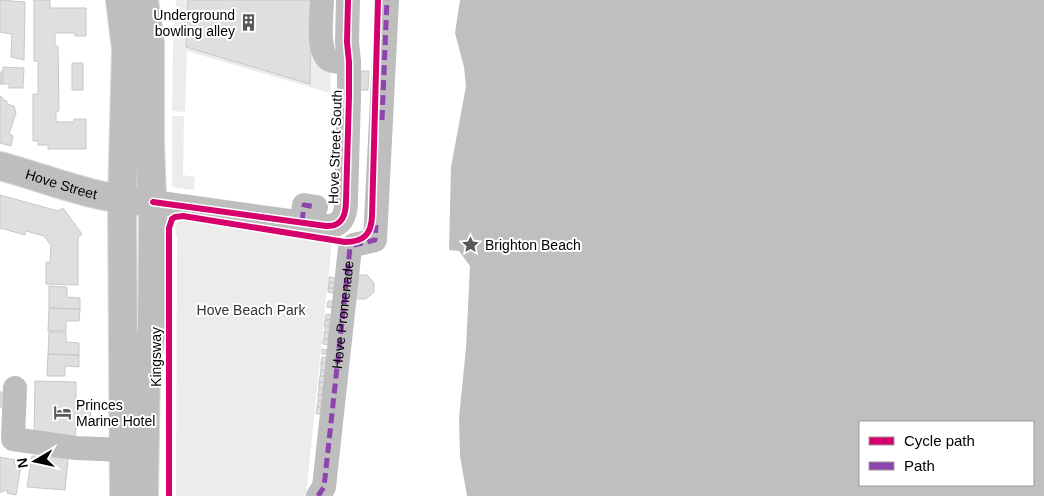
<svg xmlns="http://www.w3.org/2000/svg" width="1044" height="496" viewBox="0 0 1044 496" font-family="Arial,sans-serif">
	<rect width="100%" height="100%" fill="#fff"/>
	<path fill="#ececec" d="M176 0H318L331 67 330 93 187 51 185 112 172 111 173 47Z
		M172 116H184L183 175 195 177 194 190 172 187Z
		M184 220 332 242 306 496H176L177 235 175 234 176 224 178 221Z"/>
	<path fill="#bfbfbf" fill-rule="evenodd" d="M460 0H1044V496H467L460 456 459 418 466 348 470 266 459 251 449 250 451 167 466 86 464 67 455 33ZM860 422H1033V485H860Z"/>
	<path fill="#dfdfdf" stroke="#c7c7c7" d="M0 0 25 2 24 60 11 57 12 34 0 32Z
		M34 0H50V8H86V36H75V33H55V46H58L59 111H56V122H74V119H86V149H48V145H38V141H33V94H38V61H34Z
		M188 0H311L310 84 186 47Z
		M72 63H83V90H72Z
		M3 67 24 68 23 88H9V84H2Z
		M361 71H369L368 90H360Z
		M0 72H3L2 84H0Z
		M0 96 3 98V100L7 101V104L14 106 16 113 9 134 13 136 11 146 0 143Z
		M0 195 58 211 63 208 82 234 78 237V285L46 284V262L50 263 51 245 44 236 26 231 25 235 0 228Z
		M358 275H367L374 283V292L366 299H357L350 292Z
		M329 277 335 278V283L329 282Z
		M329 282 335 283 334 288H328Z
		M49 286 67 287V297L80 298V309L49 308Z
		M328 288H334V293L328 292Z
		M328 301H334V308L327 307Z
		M49 308 80 309 79 321H66V331H48Z
		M326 314 332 315V320L325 319Z
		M325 320 330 321V326H324Z
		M325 326 332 327 331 333 325 332Z
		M49 332H66V342L79 343V355L48 354Z
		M324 332 331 333 330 339 324 338Z
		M323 339 329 340V345L323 344Z
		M322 349 327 350V354H322Z
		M48 354 79 355V367L65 366V376H47Z
		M322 357 328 358V364L321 363Z
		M321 363 328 364 327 370H321Z
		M321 370H327V376H320Z
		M320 376H327L326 383 319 382Z
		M35 381 76 382V401L91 402 90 424H76L75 441H34Z
		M319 382 326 383 325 389 319 388Z
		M319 388 325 389V395H318Z
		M0 392 11 393 10 408 0 407Z
		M318 395H325L324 402 318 401Z
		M318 401 324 402 323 408 317 407Z
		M317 407 323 408V414H316Z
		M32 456 68 458 65 490 27 487Z
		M0 457 15 460 14 464 21 466 16 495 7 493 8 491 4 490 3 492H0Z"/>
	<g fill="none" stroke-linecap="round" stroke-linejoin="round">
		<defs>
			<g id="major">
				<path d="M120 0 126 49 122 200 124 496"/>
				<path id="s2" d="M0 166C45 178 92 198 139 201"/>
				<path d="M144 496 146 369 152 327 153 224 150 144V43L144 0"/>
			</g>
		</defs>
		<use href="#major" stroke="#dbdbdb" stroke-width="30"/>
		<g stroke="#bebebe" stroke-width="24">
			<path d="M322 0C322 14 316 53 330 60 335 63 343 62 349 62"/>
			<path d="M153 202 326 226C342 227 346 215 346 201L349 97V62L347 42 348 0"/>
			<path d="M302 222 304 205 316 207"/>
			<path d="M15 388 13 439 76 448 124 450"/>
			<path id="s1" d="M318 496 324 487 350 248 354 245 375 240 387 0"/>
		</g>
		<use href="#major" stroke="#bebebe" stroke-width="28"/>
		<path stroke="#8e44ad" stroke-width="5" stroke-dasharray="10 5" stroke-linecap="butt" d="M382 120 387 0
			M302 222 304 205 316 207
			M318 496 324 487 350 248 354 245 375 240 376 225"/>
		<defs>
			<path id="cycleway" d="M153 202 326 226C342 227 346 215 346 201L349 97V62L347 42 348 0
				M172 219 175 217 183 216 345 242C364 242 371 234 372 217L378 0
				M169 496V228L172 219"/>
		</defs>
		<use href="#cycleway" stroke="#fff" stroke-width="9"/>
		<use href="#cycleway" stroke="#d6006c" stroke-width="6"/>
	</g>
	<defs>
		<symbol id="building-bare" viewBox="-9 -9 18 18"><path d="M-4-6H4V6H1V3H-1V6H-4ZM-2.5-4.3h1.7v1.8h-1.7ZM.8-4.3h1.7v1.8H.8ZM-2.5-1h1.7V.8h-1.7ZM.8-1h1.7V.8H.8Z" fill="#595959" stroke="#fff" stroke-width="2.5" paint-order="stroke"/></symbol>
		<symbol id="sight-bare" viewBox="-9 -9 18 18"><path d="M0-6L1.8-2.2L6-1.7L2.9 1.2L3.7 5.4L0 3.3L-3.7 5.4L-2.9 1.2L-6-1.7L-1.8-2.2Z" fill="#595959" stroke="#fff" stroke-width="2.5" paint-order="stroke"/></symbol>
		<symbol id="hotel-bare" viewBox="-9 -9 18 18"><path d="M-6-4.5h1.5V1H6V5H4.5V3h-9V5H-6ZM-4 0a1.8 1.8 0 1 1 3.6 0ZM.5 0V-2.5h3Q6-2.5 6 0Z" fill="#595959" stroke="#fff" stroke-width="2.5" paint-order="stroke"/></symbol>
	</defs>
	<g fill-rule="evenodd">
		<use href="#building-bare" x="236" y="10" width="25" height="25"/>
		<use href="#sight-bare" x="458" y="232" width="25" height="25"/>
		<use href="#hotel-bare" x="50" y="400" width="25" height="25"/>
	</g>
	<g text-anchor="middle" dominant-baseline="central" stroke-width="4" stroke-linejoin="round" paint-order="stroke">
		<g font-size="14" fill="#000" stroke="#fff" text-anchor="start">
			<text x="235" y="15" text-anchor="end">Underground<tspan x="235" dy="16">bowling alley</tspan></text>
			<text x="485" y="245">Brighton Beach</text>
			<text x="76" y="405">Princes<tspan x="76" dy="16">Marine Hotel</tspan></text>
		</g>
		<g font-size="14" fill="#000" stroke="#fff">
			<text transform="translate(335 147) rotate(-88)">Hove Street South</text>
			<text stroke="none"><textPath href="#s2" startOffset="64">Hove Street</textPath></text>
			<text stroke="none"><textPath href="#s1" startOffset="184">Hove Promenade</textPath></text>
			<text transform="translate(156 357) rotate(-90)">Kingsway</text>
		</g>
		<g font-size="14" fill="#333" stroke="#fff">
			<text x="251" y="310">Hove Beach Park</text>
		</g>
	</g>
	<rect x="859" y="421" width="175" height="65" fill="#ffffff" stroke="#999999"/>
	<rect x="869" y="437" width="25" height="8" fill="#d6006c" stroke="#999999"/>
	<text x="904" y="446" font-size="15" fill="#000000">Cycle path</text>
	<rect x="869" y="462" width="25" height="8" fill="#8e44ad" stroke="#999999"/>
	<text x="904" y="471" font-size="15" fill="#000000">Path</text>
	<g transform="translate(35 461) rotate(261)" stroke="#ffffff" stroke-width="4" paint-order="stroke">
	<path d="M0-4L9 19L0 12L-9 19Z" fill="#000000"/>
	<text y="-8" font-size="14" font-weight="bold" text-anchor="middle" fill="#000000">N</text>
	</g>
</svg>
